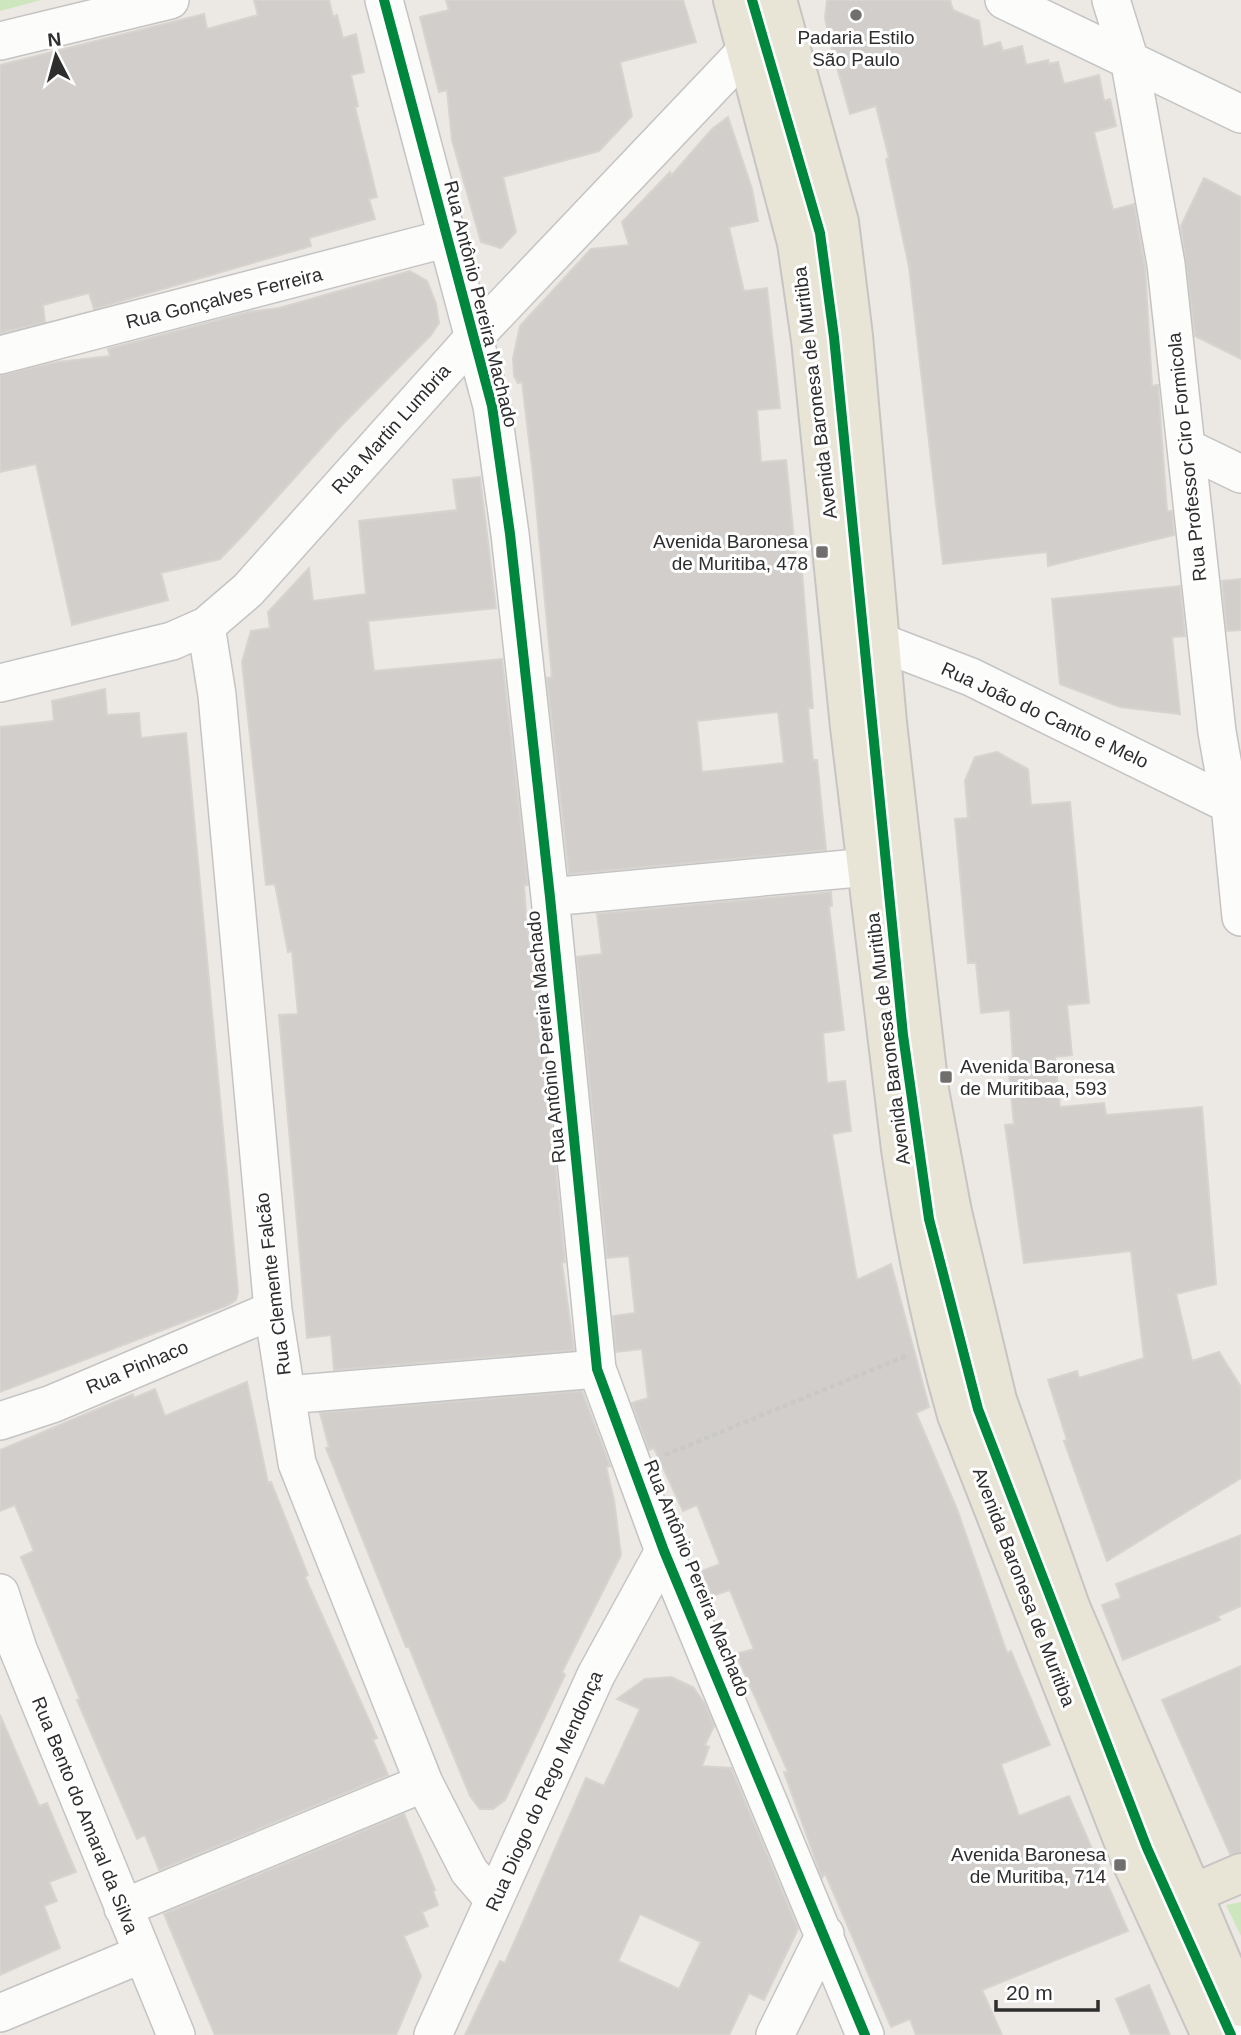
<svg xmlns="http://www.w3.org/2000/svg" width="1241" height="2035" viewBox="0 0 1241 2035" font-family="Helvetica,sans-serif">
	<rect width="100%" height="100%" fill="#ece8e4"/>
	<path fill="#cee6be" d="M0 0H41L0 11Z
		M1241 1902V1936L1226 1905Z"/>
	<path fill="#d1cecb" stroke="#d7d4d0" stroke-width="2" fill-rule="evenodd" d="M254 0H329L333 17 337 15 343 38 356 34 364 72 351 75 358 106 355 107 377 197 369 199 375 219 309 238 311 246 94 309 89 293 43 305 45 322 0 333V65L204 14 207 29 258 15Z
		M446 0H683L696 42 620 62 632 116 599 151 503 177 516 232 501 248 481 242 452 140 447 90 439 92 420 17 449 10Z
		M827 0H950L953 10 979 21 983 47 1000 42 1003 51 1022 46 1026 65 1048 60 1049 64 1058 62 1064 84 1099 75 1104 101 1110 99 1116 126 1094 132 1106 182 1113 210 1134 204 1145 267 1152 386 1158 385 1167 511H1172L1174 535 1048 566 1047 552 943 564 909 267 886 159 889 158 876 106 850 114 830 42 825 18Z
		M728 117 752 189 758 221 729 227 744 291 767 288 780 408 757 410 761 462 786 460 796 559H801L813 708H808L813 760H817L826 850 569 874 547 678 552 677 534 483 522 382 518 383 514 376 513 358 520 326 591 249 629 245 622 222 670 172 671 176 712 129ZM778 712 784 763 702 772 697 721Z
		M1204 178 1241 197V359L1195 336 1181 226Z
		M410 271 427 281 436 304 439 323 431 335 340 427 246 532 220 559 161 573 168 600 72 625 36 464 0 472V375L58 362 110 356 108 349 249 312 279 308Z
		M480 477 496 608 368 621 374 671 502 659 528 885H524L526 912 531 962 535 961 565 1262 562 1263 574 1350 334 1370 331 1335 307 1338 279 1015 298 1014 292 951 288 952 275 884 266 885 242 662 251 631 270 628 268 612 309 568 313 601 366 594 359 521 457 510 453 480Z
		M1241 579V630L1227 631 1222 581Z
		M1180 586 1185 636 1172 637 1180 714 1120 707 1060 684 1052 599Z
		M105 689 107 715 139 713 141 738 186 733 238 1292 236 1300 228 1305 0 1392V727L54 721 52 701Z
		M997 752 1028 769 1031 805 1070 802 1089 1003 1067 1005 1072 1055 1055 1057 1060 1107 1104 1103 1106 1115 1202 1107 1216 1284 1176 1294 1192 1361 1219 1352 1241 1387V1478L1107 1561 1064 1441 1067 1440 1048 1380 1077 1371 1079 1378 1144 1358 1131 1251 1024 1263 1005 1125 1014 1124 1008 1062 1013 1061 1010 1010 981 1013 976 963H968L955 819 968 818 965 781 975 757Z
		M831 892 832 906H829L844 1030 823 1033 827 1083 845 1081 851 1131 832 1134 857 1280 891 1264 929 1407 916 1413 957 1509 1007 1653 1011 1651 1050 1745 1001 1764 1019 1816 1069 1796 1128 1931 982 1990 1002 2035H916L910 2019 891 2027 825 1873 822 1878 784 1772H788L736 1654 754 1649 730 1590 712 1596 702 1571 720 1564 697 1505 683 1511 654 1448 649 1450 632 1403 648 1398 642 1349 616 1352 613 1316 635 1313 629 1256 607 1258 577 957 602 954 597 914Z
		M247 1382 268 1483 271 1482 308 1575 305 1577 377 1738 373 1740 388 1775 159 1870 145 1835 137 1839 77 1700 80 1699 21 1557 34 1551 15 1505 0 1511V1450L133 1394 134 1398 155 1389 165 1416Z
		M582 1391 610 1466 606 1467 614 1500 621 1555 562 1672 565 1675 505 1800 493 1809H480L470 1796 409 1647H406L326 1448 329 1447 320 1413Z
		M1241 1535V1606L1218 1616 1220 1620 1123 1660 1102 1605 1121 1598 1116 1584Z
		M1241 1666V1852L1230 1854 1162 1700Z
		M671 1677 693 1687 705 1704 714 1726 705 1745 709 1747 702 1766 731 1768 798 1929 764 2000 749 1993 729 2035H465L500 1961 505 1963 586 1778 604 1786 640 1709 617 1699 645 1679ZM640 1914 701 1942 679 1989 618 1961Z
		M0 1715 39 1806 47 1803 76 1872 49 1882 57 1901 44 1906 60 1948 0 1975Z
		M404 1814 435 1890 433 1891 438 1905 422 1912 428 1926 404 1936 421 1976 396 2035H215L164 1914Z
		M1149 1985 1170 2035H1131L1116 1999Z"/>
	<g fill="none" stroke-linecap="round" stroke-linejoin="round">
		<defs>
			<path id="minor" d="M384 0 492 406 510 534 550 897 597 1369 664 1551 865 2035
				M1004 0 1241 114
				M1111 0 1129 58 1166 264 1217 732 1230 805 1241 917
				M0 41 170 0
				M0 355 448 238
				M1187 448 1241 474
				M206 626 217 695 273 1310 297 1463 424 1783 469 1871 494 1900
				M850 646 880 642 971 677 1241 810
				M0 683 172 641 206 626 248 590 475 336 781 14
				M550 897 868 867
				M286 1395 597 1369
				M0 1421 52 1404 273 1310
				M0 1593 18 1649 176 2035
				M123 1908 424 1783
				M0 2013 142 1954
				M433 2035 596 1675 664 1551
				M775 2035 825 1934
				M1228 2035 1241 2029"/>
			<path id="major" d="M733 0 797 243 811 340 850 727 901 1149C914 1239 932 1328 957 1415L1131 1860 1211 2035
				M777 0 839 222 853 336 887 723 929 1090 952 1212 997 1400 1071 1609 1241 2007
				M1169 1904 1241 1873"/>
		</defs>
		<use href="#minor" stroke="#c5c4c5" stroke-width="40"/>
		<use href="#major" stroke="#c6c5c4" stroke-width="42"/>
		<path stroke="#c9c9c8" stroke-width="4.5" stroke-dasharray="5 3.5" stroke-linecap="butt" d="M665 1455 906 1356"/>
		<use href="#minor" stroke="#fcfcfb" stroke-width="37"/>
		<use href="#major" stroke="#e8e4d6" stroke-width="38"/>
		<defs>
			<path id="cycleway" d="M384 0 492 406 510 534 550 897 597 1369 664 1551 865 2035
				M752 0 820 233 834 337 903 1035 929 1219 978 1409 1147 1848 1231 2035"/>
		</defs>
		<use href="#cycleway" stroke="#fff" stroke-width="15"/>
		<use href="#cycleway" stroke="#00873e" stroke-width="10"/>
	</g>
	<g fill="#706f6e" stroke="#fff" stroke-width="2.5">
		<circle cx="856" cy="15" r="7"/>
		<rect x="815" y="545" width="14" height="14" rx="3.5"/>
		<rect x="939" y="1070" width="14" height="14" rx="3.5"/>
		<rect x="1113" y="1858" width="14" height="14" rx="3.5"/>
	</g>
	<g text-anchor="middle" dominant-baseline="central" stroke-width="6" stroke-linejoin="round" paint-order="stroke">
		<g font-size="19" fill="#2e2e2e" stroke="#fff" text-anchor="end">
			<text x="856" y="37" text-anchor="middle">Padaria Estilo<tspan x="856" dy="22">São Paulo</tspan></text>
			<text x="808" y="541">Avenida Baronesa<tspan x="808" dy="22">de Muritiba, 478</tspan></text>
			<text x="960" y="1066" text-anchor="start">Avenida Baronesa<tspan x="960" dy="22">de Muritibaa, 593</tspan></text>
			<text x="1106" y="1854">Avenida Baronesa<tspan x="1106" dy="22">de Muritiba, 714</tspan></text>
		</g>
		<g font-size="19" fill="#2e2e2e" stroke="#fff">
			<text transform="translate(224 298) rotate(-14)">Rua Gonçalves Ferreira</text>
			<text transform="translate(481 304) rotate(76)">Rua Antônio Pereira Machado</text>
			<text transform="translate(815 393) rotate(-97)">Avenida Baronesa de Muritiba</text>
			<text transform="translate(391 429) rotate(-48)">Rua Martin Lumbria</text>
			<text transform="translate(1187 457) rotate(-96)">Rua Professor Ciro Formicola</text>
			<text transform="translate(1045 715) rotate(25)">Rua João do Canto e Melo</text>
			<text transform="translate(546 1037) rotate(-96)">Rua Antônio Pereira Machado</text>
			<text transform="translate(888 1039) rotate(-97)">Avenida Baronesa de Muritiba</text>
			<text transform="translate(273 1284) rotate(-97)">Rua Clemente Falcão</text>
			<text transform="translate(137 1367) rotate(-23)">Rua Pinhaco</text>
			<text transform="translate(697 1578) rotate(68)">Rua Antônio Pereira Machado</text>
			<text transform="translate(1024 1587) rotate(69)">Avenida Baronesa de Muritiba</text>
			<text transform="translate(544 1791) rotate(-66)">Rua Diogo do Rego Mendonça</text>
			<text transform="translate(85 1815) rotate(68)">Rua Bento do Amaral da Silva</text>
		</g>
	</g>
	<g transform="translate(56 56) rotate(354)" stroke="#ffffff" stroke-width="5" paint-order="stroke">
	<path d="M0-5L12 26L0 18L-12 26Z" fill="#2e2e2e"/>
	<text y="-10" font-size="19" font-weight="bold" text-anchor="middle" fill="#2e2e2e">N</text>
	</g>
	<path d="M996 2000v10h102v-10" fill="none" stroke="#2e2e2e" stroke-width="3.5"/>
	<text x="1006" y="2000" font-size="21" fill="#2e2e2e" stroke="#ffffff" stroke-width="5" paint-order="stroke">20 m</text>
</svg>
